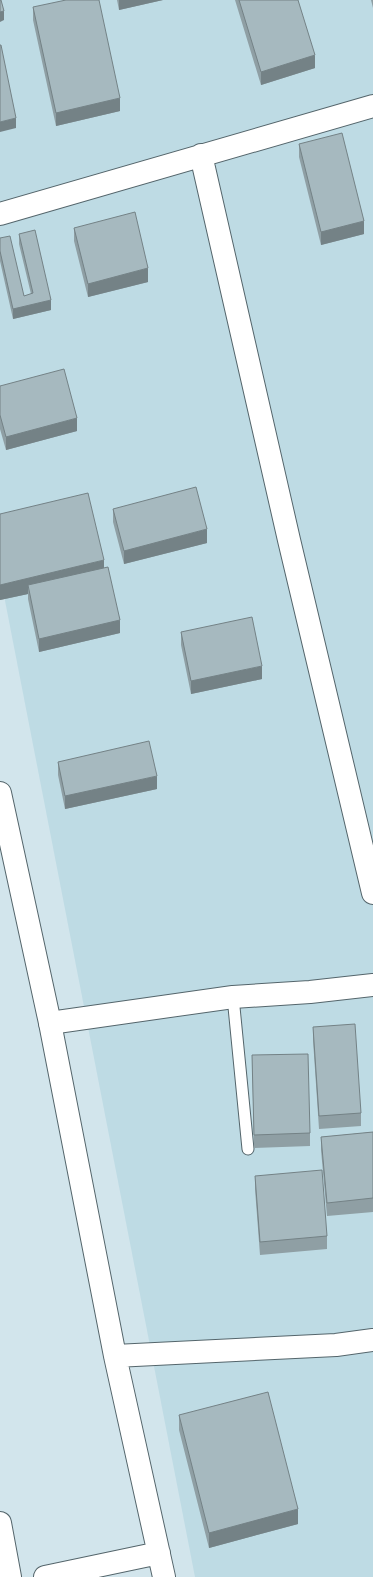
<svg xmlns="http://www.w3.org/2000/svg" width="373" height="1577" viewBox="0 0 373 1577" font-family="'PT Sans Narrow',sans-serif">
	<rect width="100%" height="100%" fill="#d2e5ec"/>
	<path fill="#bedbe4" d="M0 0H373V1577H195L0 575Z"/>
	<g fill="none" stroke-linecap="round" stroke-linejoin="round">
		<defs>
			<path id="lane" d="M233 997 248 1149"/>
			<path id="street" d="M201 155 289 540 373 893
				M0 214 373 106
				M50 1023 233 997 310 992 373 985"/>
			<path id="secondary" d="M0 793 50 1023 115 1356 164 1577
				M115 1356 336 1345 373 1340
				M0 1523 10 1577
				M45 1577 159 1553"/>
		</defs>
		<use href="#lane" stroke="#54656b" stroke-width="13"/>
		<use href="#street" stroke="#54656b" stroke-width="24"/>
		<use href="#secondary" stroke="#54656b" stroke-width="24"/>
		<use href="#lane" stroke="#fff" stroke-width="11"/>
		<use href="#street" stroke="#fff" stroke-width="22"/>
		<use href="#secondary" stroke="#fff" stroke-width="22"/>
	</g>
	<path fill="#8f9fa4" d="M117 0H163L119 10Z
		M235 0H298L315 68 261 85Z
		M371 0H373V8Z
		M33 7 120 111 56 126 33 20Z
		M299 144 364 234 321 245 299 157Z
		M74 228 148 282 88 297 74 241Z
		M19 234 51 310 13 319 0 261V238L24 296 31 294 19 244Z
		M0 386 77 431 6 450 0 429Z
		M113 509 207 543 124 564 113 522Z
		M0 514 104 568 120 633 39 652 28 599V594L0 600Z
		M181 632 262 679 191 694 181 645Z
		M58 762 157 789 65 809 58 775Z
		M313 1027 361 1113V1126L319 1129 313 1040Z
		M252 1055 310 1133V1146L254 1148Z
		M373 1132V1212L327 1216 321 1150V1137Z
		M255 1176 327 1236V1249L260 1255 255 1189Z
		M179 1415 298 1524 209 1548 179 1430Z"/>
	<path fill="#748286" d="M119 0H163L119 10Z
		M4 11V20L0 22V12Z
		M315 55V68L261 85V72Z
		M120 98V111L56 126V113Z
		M16 118V128L0 132V122Z
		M364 221V234L321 245V232Z
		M148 268V282L88 297V284Z
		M51 300V310L13 319V309Z
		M77 418V431L6 450V437Z
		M207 529V543L124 564V551Z
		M104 560V575L28 585V594L0 600V585Z
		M120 620V633L39 652V639Z
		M262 666V679L191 694V681Z
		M157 776V789L65 809V796Z
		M298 1509V1524L209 1548V1533Z"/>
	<path fill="#a6b9bf" stroke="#748286" d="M0 0H1L4 11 0 12Z
		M66 0H99L120 98 56 113 33 7Z
		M239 0H298L315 55 261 72Z
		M0 45H1L16 118 0 122Z
		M342 133 364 221 321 232 299 144Z
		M135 212 148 268 88 284 74 228Z
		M35 230 51 300 13 309 0 251V238L10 236 24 296 33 293 19 234Z
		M64 369 77 418 6 437 0 415V386Z
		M196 487 207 529 124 551 113 509Z
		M88 493 104 560 0 585V514Z
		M108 567 120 620 39 639 28 585Z
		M252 617 262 666 191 681 181 632Z
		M149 741 157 776 65 796 58 762Z
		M355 1024 361 1113 319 1116 313 1027Z
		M308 1054 310 1133 254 1135 252 1055Z
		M373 1132V1198L327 1203 321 1137Z
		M322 1170 327 1236 260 1242 255 1176Z
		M268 1392 298 1509 209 1533 179 1415Z"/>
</svg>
